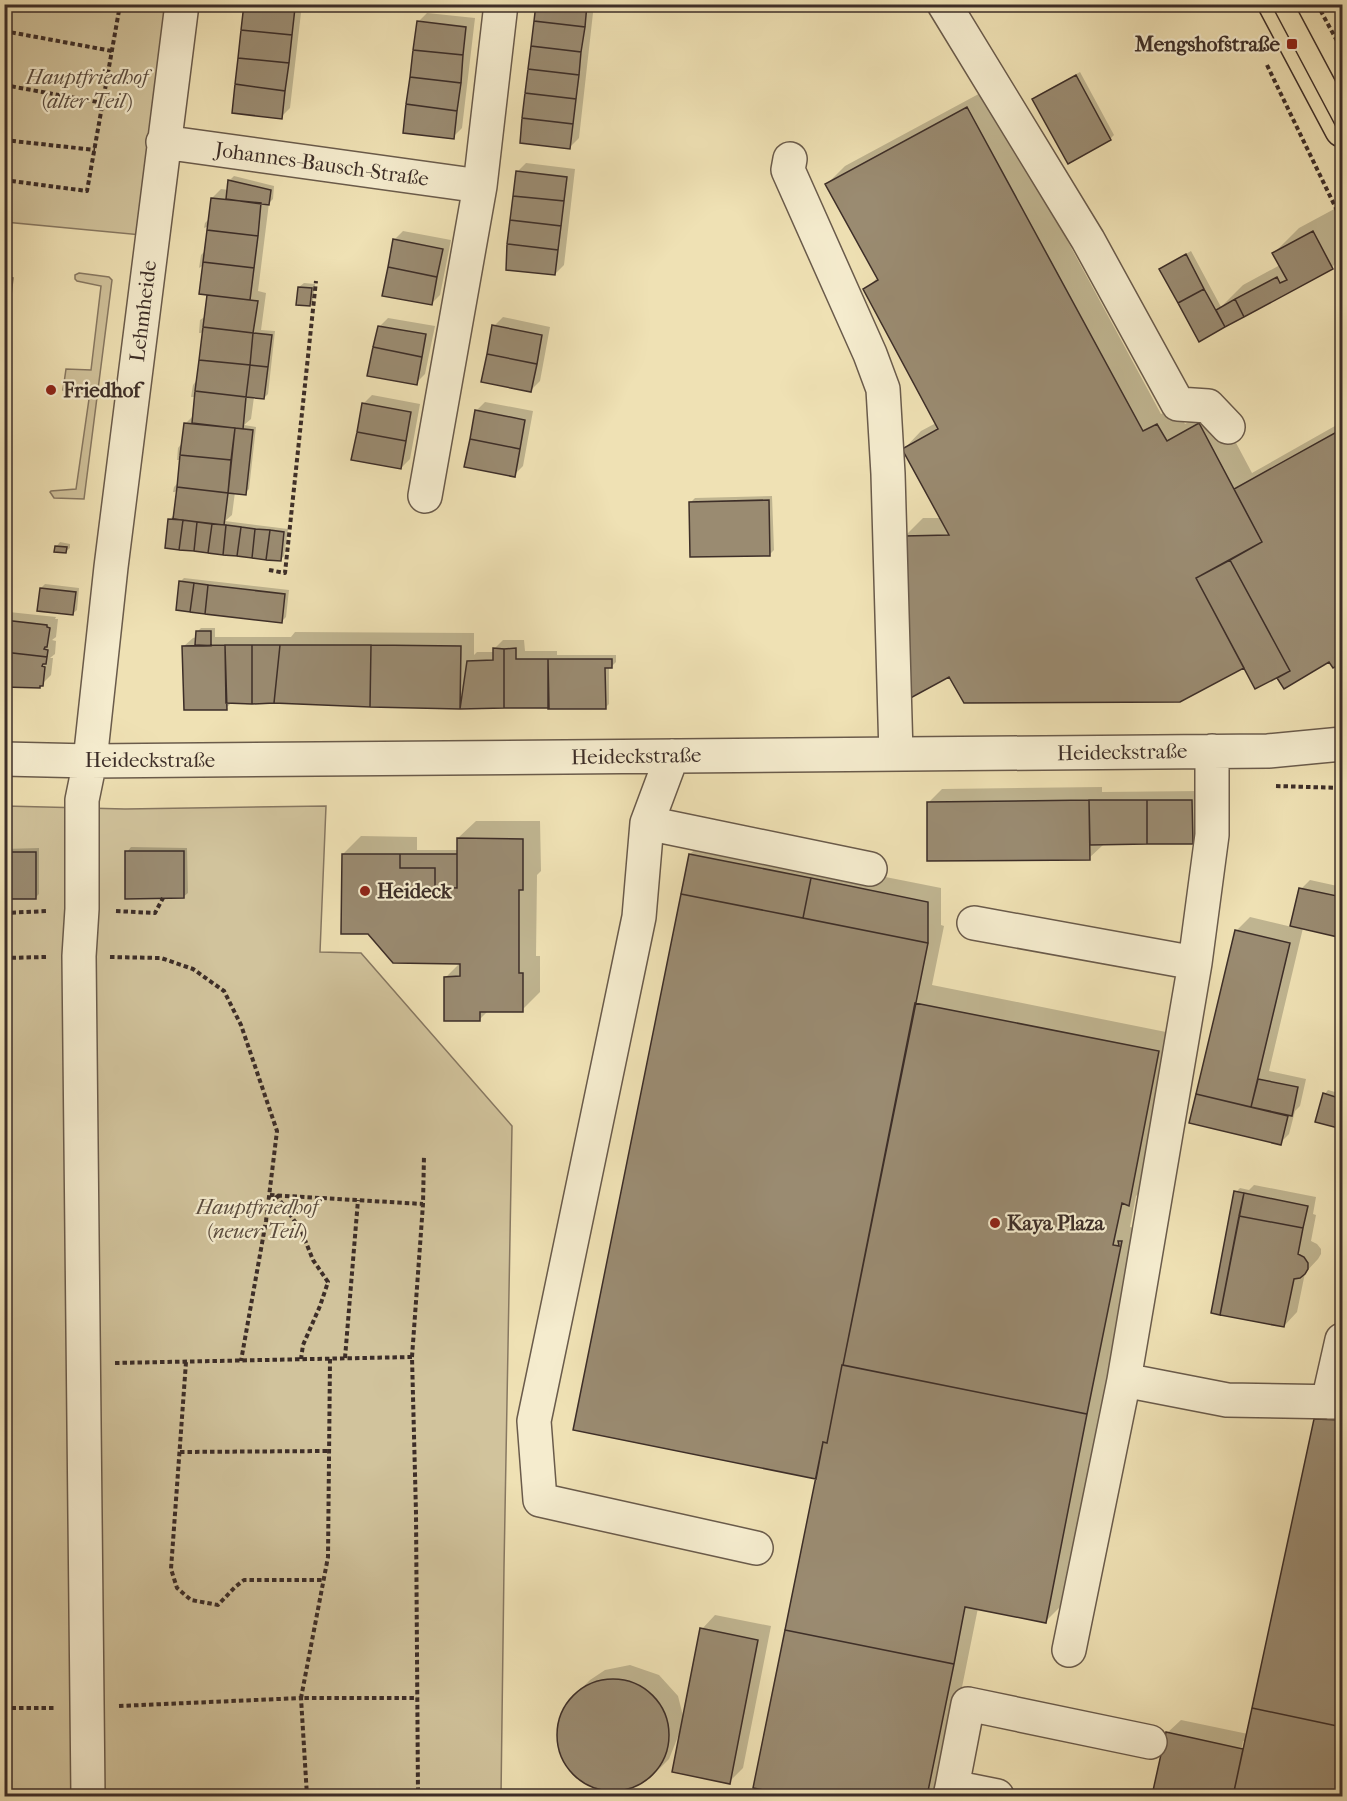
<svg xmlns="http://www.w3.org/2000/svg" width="1347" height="1801" viewBox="0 0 1347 1801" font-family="'IM FELL French Canon',serif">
	<rect width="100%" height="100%" fill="#efe1b4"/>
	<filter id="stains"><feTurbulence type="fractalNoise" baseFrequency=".00333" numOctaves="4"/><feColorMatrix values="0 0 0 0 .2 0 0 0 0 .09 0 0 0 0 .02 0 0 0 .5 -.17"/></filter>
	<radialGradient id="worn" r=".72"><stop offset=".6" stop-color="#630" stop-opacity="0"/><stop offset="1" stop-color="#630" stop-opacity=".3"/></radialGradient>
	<path fill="#d1c39c" stroke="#877862" stroke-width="1.5" d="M4 5H180L152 236 5 222Z
		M79 273 109 277 112 280 84 499 54 498 50 492 51 491 76 489 89 399 63 390 66 369 91 370 101 286 77 281 75 279V275Z
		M5 277 13 278 5 348 4 277Z
		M5 806 125 809 326 806 320 952 361 953 512 1126 504 1567 501 1796H5Z"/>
	<path fill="#0003" d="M246 4H302L290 108 281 117Z
		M537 4H594L579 138 570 147Z
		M427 13 475 18 462 128 453 137 418 22Z
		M1080 72 1114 135 1110 139 1068 162 1034 99 1038 95Z
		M986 90 1161 414 1176 407 1185 424 1217 407 1252 473 1342 422V661L1333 666 1329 660 1285 687 1278 676 905 536 923 518H941L904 449 921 431 936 423 865 290 878 277 827 184 845 166Z
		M526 163 575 169 564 265 555 274 517 172Z
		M234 176 274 186 273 199 269 203 258 291 266 293 261 330 275 331 268 394 264 398 254 397 251 419 244 425 256 427 249 489 245 493 235 492 232 515 225 521 288 529 284 556 280 560 170 519 174 515 178 489 175 492H173L174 487 178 483 182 458 179 460H177L178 448 182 443 186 423 194 415 196 397H191L193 385 197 380 204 330 201 333H199L200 320 206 316 208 294 204 265 199 268 201 255 205 251 209 226 204 228 205 223 209 219 212 198 221 189 229 190 230 180Z
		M1338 207 1342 215V257L1332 267 1199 340 1165 266 1191 251 1221 307 1243 285 1280 265 1274 253 1299 228Z
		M403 231 451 240 440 295 431 304 394 240Z
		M304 283 315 284 313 301 309 305 299 287Z
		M503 317 550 327 540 381 531 390 494 326Z
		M388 318 435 326 425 374 416 383 379 327Z
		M372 395 420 404 410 459 401 468 363 404Z
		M485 402 533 411 523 466 514 475 476 411Z
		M772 496 774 550 769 555 691 502 695 498Z
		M60 542 70 544V548L65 552 56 547Z
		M184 578 289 590 286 617 282 621 180 582Z
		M45 584 79 588 77 610 72 614 41 588Z
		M9 612 56 617 55 619H58L56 637 52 640 56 641 55 654 50 658H53L51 675 39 687 4 685V616Z
		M201 628H215V637H291L295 632 474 633V655L477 652H494V649L503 640H524L525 651H557V655H616V662L612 666 609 667V704L605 708 460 707 233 701 226 708 184 646 193 638 197 637V632Z
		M1102 787V792L1201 791V833L1192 842 1103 845 1089 858 928 803 942 789Z
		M476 821H540L541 871 537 875 536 956H540V992L522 1010H489L480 1019 446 977 461 962 343 854 361 836 417 837V850H458V838Z
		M704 841 941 888V925L944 926 932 985 1176 1034 1146 1187 1136 1196 1130 1227 1138 1229 1063 1604 1045 1622 978 1608 940 1796H805L755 1787 817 1478 575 1429 690 854Z
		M131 847 187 848 188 893 183 897 127 852Z
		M39 848V894L35 898H4V849Z
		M1310 880 1342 887V936L1303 928 1269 1071 1306 1079 1300 1106 1295 1111 1289 1134 1280 1143 1191 1122 1236 931 1250 917 1292 927 1301 889Z
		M1328 1090 1342 1094V1127L1317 1121 1324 1095Z
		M1254 1185 1316 1197 1313 1214 1316 1215 1311 1241 1317 1244 1321 1249V1254L1318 1259 1305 1273 1297 1312 1284 1326 1236 1192 1240 1188 1249 1190Z
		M1333 1401 1342 1402V1796H1235L1246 1742 1243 1741 1233 1796H1168L1154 1793 1167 1733 1181 1720 1248 1734 1315 1419Z
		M715 1615 771 1626 743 1768 729 1782 679 1734 669 1759 655 1773 629 1790H600L572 1774 559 1749 560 1719 576 1694 590 1680 605 1670 630 1665 659 1675 678 1696 684 1720 702 1629Z"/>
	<path fill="#9a8b71" stroke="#3d2e28" stroke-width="1.5" d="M244 4H270L295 8 292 35 241 30Z
		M536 4H587L585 27 534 21Z
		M417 21 466 27 463 55 413 50Z
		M534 21 585 27 581 52 531 46Z
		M241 30 292 35 289 63 238 58Z
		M531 46 581 52 579 75 528 69Z
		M413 50 463 55 461 83 410 77Z
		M238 58 289 63 285 91 235 84Z
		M528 69 579 75 576 99 525 93Z
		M1076 75 1111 140 1068 164 1032 99Z
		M410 77 461 83 457 111 406 104Z
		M235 84 285 91 282 119 232 113Z
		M525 93 576 99 573 124 522 118Z
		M406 104 457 111 454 139 403 133Z
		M967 107 1143 431 1157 424 1167 441 1199 423 1262 542 1196 578 1244 668 1180 702 964 703 949 677 905 701 904 536 949 535 902 449 938 429 863 289 878 280 825 184Z
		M522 118 573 124 570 149 520 143Z
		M516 171 567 177 564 201 513 196Z
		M228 180 271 190 269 205 226 199Z
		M513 196 564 201 561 226 510 220Z
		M211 198 261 203 258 236 207 230Z
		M510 220 561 226 558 250 507 244Z
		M207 230 258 236 254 268 203 262Z
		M1313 231 1333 269 1244 317 1235 299 1277 277 1280 283 1287 280 1272 253Z
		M393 239 443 249 437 277 388 267Z
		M507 244 558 250 555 275 506 270Z
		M1186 254 1204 289 1178 303 1159 269Z
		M203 262 254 268 250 300 199 294Z
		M388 267 437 277 432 305 382 296Z
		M298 287 312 288 310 306 296 305Z
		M1204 289 1225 327 1199 342 1178 303Z
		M207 295 258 301 253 333 203 327Z
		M1235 299 1244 317 1225 327 1216 310Z
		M492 325 542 335 537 364 487 354Z
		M378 326 426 334 422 357 373 347Z
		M203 327 253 333 250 365 199 360Z
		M253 333 272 335 268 367 250 365Z
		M373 347 422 357 417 385 367 376Z
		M487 354 537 364 531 392 481 382Z
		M199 360 250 365 246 397 195 391Z
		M250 365 268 367 264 399 246 397Z
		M195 391 246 397 243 429 192 423Z
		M362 403 411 412 406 441 357 432Z
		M475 410 525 420 520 449 470 439Z
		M184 423 235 428 231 460 180 455Z
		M235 428 253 430 246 495 228 493Z
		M1342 429V662L1333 668 1329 662 1284 689 1277 678 1290 671 1230 560 1262 542 1234 489Z
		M357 432 406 441 401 469 351 460Z
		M470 439 520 449 515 477 464 467Z
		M180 455 231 460 228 493 177 487Z
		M177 487 228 493 224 525 173 519Z
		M769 500 770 556 690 557 689 502Z
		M168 519 183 520 179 550 165 548Z
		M183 520 197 522 194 551 179 550Z
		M197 522 212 524 208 553 194 551Z
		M212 524 226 525 223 555 208 553Z
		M226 525 241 527 237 556 223 555Z
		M241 527 255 529 252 558 237 556Z
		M255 529 270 530 266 560 252 558Z
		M270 530 284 532 281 561 266 560Z
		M55 546 67 547 66 553 54 552Z
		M1230 560 1290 671 1255 689 1196 578Z
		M179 581 194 583 190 612 176 610Z
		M194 583 208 585 205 614 190 612Z
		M208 585 285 594 282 623 205 614Z
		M40 588 76 592 73 615 37 611Z
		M4 620 47 625V627L50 628 47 647H45L44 649 48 650 47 657 4 652Z
		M196 631H211V646L195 645Z
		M225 645 227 710H184L182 646Z
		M225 645H252V704L226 703Z
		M252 645H280L274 703 252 704Z
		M280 645H371L370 707 274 703Z
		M371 645 461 646 460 709 370 707Z
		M493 648 504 649V708L460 709 467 661 493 660Z
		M516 648V659H548L549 708H504V649Z
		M4 652 47 657 46 664H43L42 666 45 667 43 686H40V688L4 687Z
		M548 659H612V668H605L606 709H548Z
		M1089 800 1090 860 927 861V802Z
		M1089 800H1147V844L1090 845Z
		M1147 800H1192L1193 844H1147Z
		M457 838 523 839V890H519V973H523V1012H480V1021H444V977L460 976V964L393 963 368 934H341L342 854H400V868H435V887L457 888Z
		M125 851H184V898L125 899Z
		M4 852H36V899H4Z
		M400 854H457V888L435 887V868H400Z
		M689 854 811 878 803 918 681 894Z
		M811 878 928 902V943L803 918Z
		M1299 888 1342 897V938L1290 926Z
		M681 894 928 943 843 1365H842L827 1443 823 1442 816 1479 573 1430Z
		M1235 930 1290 943 1251 1107 1196 1094Z
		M915 1003 1159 1051 1129 1206 1122 1203 1113 1245 1119 1246 1118 1241H1122L1087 1414 843 1365Z
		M1258 1079 1298 1087 1292 1116 1251 1107Z
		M1323 1093 1342 1099V1129L1315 1122Z
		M1196 1094 1288 1116 1281 1145 1189 1123Z
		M1234 1191 1244 1193 1220 1315 1211 1313Z
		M1244 1193 1308 1206 1303 1228 1239 1216Z
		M1239 1216 1303 1228 1298 1254 1304 1257 1308 1263V1269L1305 1274 1300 1278 1294 1279 1284 1327 1220 1315Z
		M842 1365 1087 1414 1046 1623 965 1607 954 1664 785 1630 823 1442 827 1443Z
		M1314 1419 1342 1420V1727L1252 1708Z
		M700 1628 758 1640 730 1784 672 1772Z
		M785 1630 954 1664 927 1796H798L753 1788Z
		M557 1735a56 56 0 1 1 112 0a56 56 0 1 1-112 0Z
		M1252 1708 1342 1727V1796H1233Z
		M1166 1732 1243 1749 1233 1796H1161L1152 1795Z"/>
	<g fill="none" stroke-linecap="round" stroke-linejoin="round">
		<defs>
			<path id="minor" d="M944 4 1088 240 1178 404 1208 406 1228 427
				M163 142 480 186
				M790 159 788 170 870 354 883 389 888 474 896 754
				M425 496 480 186 501 4
				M672 756 647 823 639 917 534 1421 540 1500 756 1548
				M4 759 90 761 1268 751 1342 744
				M647 823 870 869
				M974 923 1195 963 1124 1380 1227 1400 1342 1402
				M1195 963 1212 835V751
				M1328 1402 1342 1340
				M1069 1650 1124 1380
				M952 1787 968 1704 1150 1742
				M88 1796 79 956 82 909V800L90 761 111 567 182 4
				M950 1796 952 1787 997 1796"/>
			<path id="major" d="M1275 4 1342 130"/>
		</defs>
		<use href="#minor" stroke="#6a5b4b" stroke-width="36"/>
		<use href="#major" stroke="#3d2e28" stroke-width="36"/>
		<path stroke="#3d2e28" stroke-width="4" stroke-dasharray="4.5 3" stroke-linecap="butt" d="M1317 4 1342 50
			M4 31 112 51
			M1267 65 1342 221
			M4 85 103 103
			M4 140 95 150
			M4 180 87 191 120 5 117 4
			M269 570 285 573 316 281
			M1276 786 1342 788
			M116 911 155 913 163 898
			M4 913 48 911
			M110 957 161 958 193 969 224 991 241 1025 277 1131 266 1221 241 1361
			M4 958 46 957
			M270 1195 423 1204
			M276 1195 301 1230 313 1260 328 1282 320 1306 303 1345 301 1359
			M412 1357 423 1204 424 1155
			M345 1358 358 1200
			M330 1359 328 1557 301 1698H417
			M186 1362 171 1569 177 1588 191 1600 218 1605 235 1587 244 1580H324
			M115 1363 412 1357 416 1513 418 1796
			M180 1452 329 1451
			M119 1706 301 1698 307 1796
			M4 1708H55"/>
		<use href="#minor" stroke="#f5ecce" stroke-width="33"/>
		<use href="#major" stroke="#efe1b4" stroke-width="33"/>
		<path stroke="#3d2e28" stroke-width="1.5" d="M1271 4 1342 138"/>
	</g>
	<g fill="#8f2418" stroke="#f5ecce" stroke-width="2">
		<rect x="1286" y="38" width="12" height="12" rx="3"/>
		<circle cx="51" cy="390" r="6"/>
		<circle cx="365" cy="891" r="6"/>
		<circle cx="995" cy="1223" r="6"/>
	</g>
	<g text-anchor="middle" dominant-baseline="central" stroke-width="4.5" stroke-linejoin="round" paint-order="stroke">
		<g font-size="21" font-weight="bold" fill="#3d2e28" stroke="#f5ecce" text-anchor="start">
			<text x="1280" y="44" text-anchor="end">Mengshofstraße</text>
			<text x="63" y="390">Friedhof</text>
			<text x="377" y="891">Heideck</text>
			<text x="1007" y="1223">Kaya Plaza</text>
		</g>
		<g font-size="21" font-style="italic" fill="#5b4c3f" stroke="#f5ecce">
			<text x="87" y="77">Hauptfriedhof<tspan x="87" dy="24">(alter Teil)</tspan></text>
			<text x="257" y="1207">Hauptfriedhof<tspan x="257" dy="24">(neuer Teil)</tspan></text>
		</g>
		<g font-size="21" fill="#3d2e28" stroke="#f5ecce">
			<text transform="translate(322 164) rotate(8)">Johannes-Bausch-Straße</text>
			<text transform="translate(143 311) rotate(-83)">Lehmheide</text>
			<text transform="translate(1122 752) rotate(-1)">Heideckstraße</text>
			<text transform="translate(636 756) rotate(-1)">Heideckstraße</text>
			<text x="150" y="760">Heideckstraße</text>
		</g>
	</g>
	<rect width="1347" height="1801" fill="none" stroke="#efe1b4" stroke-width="24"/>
	<rect x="6" y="6" width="1335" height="1789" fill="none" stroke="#3d2e28" stroke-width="3"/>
	<rect x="12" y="12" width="1323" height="1777" fill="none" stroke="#3d2e28" stroke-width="1.5"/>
	<rect width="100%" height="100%" filter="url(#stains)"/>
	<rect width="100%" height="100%" fill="url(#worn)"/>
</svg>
